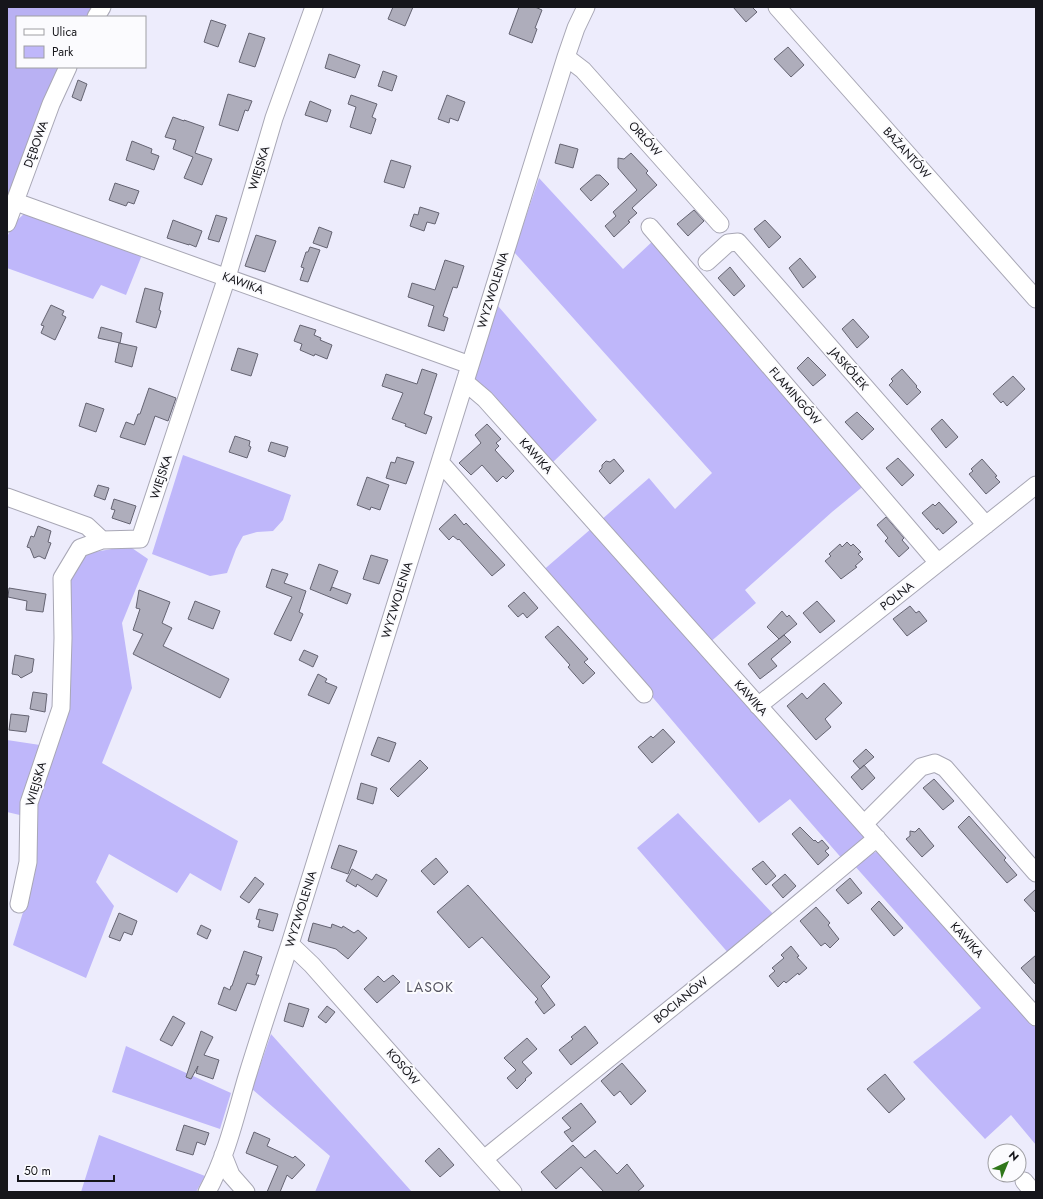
<svg xmlns="http://www.w3.org/2000/svg" width="1043" height="1199" viewBox="0 0 1043 1199" font-family="Jost,sans-serif">
	<rect width="100%" height="100%" fill="#edecfc"/>
	<path fill="#bfb7fa" d="M539 178 623 269 654 240 866 484 832 512 745 590 756 603 709 643 600 521 649 478 675 509 712 473 514 252Z
		M25 213 144 250 126 295 101 285 93 299 7 268V237L14 223Z
		M498 306 597 420 552 463 474 379Z
		M183 455 291 495 283 520 273 531 257 532 243 536 236 549 227 573 210 576 152 554Z
		M592 528 869 838 844 861 790 799 759 823 649 693 540 573Z
		M129 546 148 559 122 623 132 688 102 763 238 841 221 891 190 873 177 893 109 854 96 882 114 906 86 978 13 945 35 873 34 803 69 709V581L83 554Z
		M7 740 40 745 24 816 7 812Z
		M678 813 776 917 730 955 637 848Z
		M879 851 1036 1028V1145L1011 1115 985 1139 913 1062 944 1038 981 1008 854 865 867 855Z
		M271 1034 412 1192H315L330 1156 252 1089Z
		M126 1046 231 1093 220 1129 112 1092Z
		M99 1135 205 1176 196 1192H81Z"/>
	<path fill="#b9b1f3" d="M7 7H92L86 17H17V67H60L7 206Z"/>
	<path fill="#aeadbb" stroke="#656472" d="M393 7H413L405 26 388 19Z
		M519 7H535L542 10 535 28 537 29 532 43 509 34Z
		M733 7H752L757 12 746 22Z
		M211 20 226 25 218 47 204 42Z
		M249 33 265 38 255 67 239 62Z
		M788 47 804 65 791 77 774 59Z
		M329 54 360 65 355 78 325 68Z
		M383 71 397 76 392 91 378 86Z
		M78 80 87 84 81 101 72 97Z
		M228 94 252 101 248 111 245 110 238 131 219 125Z
		M351 95 377 104 372 117 376 119 371 134 350 127 356 107 348 104Z
		M447 95 465 102 458 121 450 118 449 123 438 119Z
		M310 101 331 110 327 122 305 115Z
		M173 117 184 121V120L204 127 195 153 212 159 202 185 184 178 193 157 173 149 176 140 165 137Z
		M132 141 152 149 151 153 159 156 154 170 126 160Z
		M560 144 578 149 573 168 555 163Z
		M631 153 648 171 646 173 657 185 632 208 637 213 628 221 630 222 614 237 605 226 616 216 613 212 637 190 618 168V158L624 159Z
		M391 160 411 166 404 188 384 182Z
		M596 175H600L609 184 591 201 580 189Z
		M115 183 139 191 134 204 128 202 126 206 109 200Z
		M420 207 439 213 435 224 427 222 424 231 410 226 414 214 418 215Z
		M694 210 704 221 688 236 677 224Z
		M216 215 227 218 219 242 208 239Z
		M173 220 202 231 196 247 189 244V245L167 238Z
		M765 220 781 237 769 248 754 229Z
		M319 227 332 232 327 248 313 243Z
		M256 235 276 241 265 272 245 266Z
		M310 247 320 250 308 282 300 280 304 268 301 267 306 252H308Z
		M800 258 816 277 803 288 789 268Z
		M445 260 464 266 457 288 453 287 443 316 448 318 444 331 428 326 434 306 408 297 412 283 435 290Z
		M730 267 745 286 734 296 718 278Z
		M145 288 163 293 159 310 161 311 156 328 136 322Z
		M51 305 64 311 62 315 66 317 55 340 41 333 44 326 41 325Z
		M853 319 869 337 857 348 842 329Z
		M300 325 316 330 314 335 321 338 320 340 332 345 327 359 315 354 314 356 300 350 302 344 294 341Z
		M101 327 122 333 120 343 98 338Z
		M119 343 137 347 132 367 115 362Z
		M238 348 258 354 251 376 231 370Z
		M808 357 826 375 813 386 797 368Z
		M422 369 437 374 424 414 432 417 426 434 405 426 406 424 392 419 403 393 382 386 386 374 417 384Z
		M902 369 917 386 916 387 921 392 907 405 889 385 893 381 891 379Z
		M1013 376 1025 389 1007 406 1003 401 1001 403 993 394Z
		M149 388 176 398 168 421 155 416 145 445 120 437 126 422 134 425 138 414H140Z
		M86 403 104 409 96 432 79 426Z
		M857 412 874 429 862 440 845 422Z
		M942 419 958 437 946 448 931 429Z
		M487 424 501 439 496 443 499 446 495 450 514 471 506 479 503 476 497 482 482 465 471 475 459 463 481 443 475 435Z
		M235 436 250 441 249 446 251 447 247 458 229 452Z
		M271 442 288 447 285 457 268 451Z
		M397 457 414 462 406 484 386 478 391 462 395 463Z
		M898 458 914 475 902 486 886 468Z
		M614 459 624 471 610 484 599 471 602 468V465L606 461 610 462Z
		M982 459 997 476 995 477 1000 482 986 494 969 474 973 471 971 469Z
		M367 477 389 485 380 510 371 507 370 510 357 505Z
		M98 485 109 488 105 500 94 496Z
		M114 499 136 506 130 524 112 518 115 510 111 509Z
		M939 502 957 522 943 534 938 528 937 530 922 513 933 504 935 506Z
		M455 514 464 525 466 523 505 565 492 576 459 539 458 540 453 536 449 540 439 529Z
		M886 517 904 538 902 540 909 548 899 557 885 541 888 538 877 525Z
		M38 526 51 531 48 542 51 543 45 559 39 556 34 558 30 548 27 547 31 536 34 537Z
		M847 542 851 546 853 544 861 552 858 554 863 559 855 566 857 567 841 579 825 561 831 556 829 554 840 544 842 547Z
		M371 555 388 560 379 584 363 579Z
		M319 564 338 571 330 591 332 587 351 594 347 604 310 589Z
		M272 569 288 574 284 583 306 591 299 612 303 614 291 641 274 634 292 597 266 587Z
		M9 588 46 594 43 612 26 610 27 601 8 597Z
		M139 590 170 602 162 623 172 628 163 646 229 679 220 698 133 654 143 634 133 630 140 609 136 608Z
		M524 592 538 608 527 618 523 613 518 617 508 606Z
		M195 601 220 611 213 629 188 619Z
		M817 601 835 621 820 633 803 613Z
		M910 606 916 613 919 611 927 621 907 636 893 619Z
		M782 611 787 617 789 615 797 624 779 639 767 627Z
		M558 626 588 659 584 662 595 673 583 684 568 667 570 665 545 637Z
		M784 635 791 642 771 659 777 666 760 679 748 664Z
		M304 650 318 656 313 667 299 660Z
		M15 655 34 659 32 672 21 678 18 675 12 674Z
		M318 674 327 679 325 682 337 687 329 704 308 695Z
		M824 683 842 703 825 719 831 727 816 740 787 706 802 693 807 699Z
		M33 692 47 694 45 712 30 709Z
		M11 714 29 716 26 732 9 730Z
		M663 729 675 742 652 763 638 747 651 736 653 738Z
		M378 737 396 743 389 762 371 755Z
		M866 749 874 757 860 769 853 761Z
		M420 760 428 768 398 797 390 789Z
		M864 765 875 778 862 790 851 777Z
		M934 779 954 801 943 810 923 788Z
		M361 783 377 788 373 804 357 799Z
		M969 816 1006 858 1004 860 1017 875 1007 883 958 827Z
		M800 827 814 841 815 840 818 843 822 840 829 848 825 851 829 855 818 865 792 834Z
		M919 828 934 846 922 857 906 839 910 836V831L915 832Z
		M339 845 357 851 348 874 331 868Z
		M436 858 448 872 434 885 421 871Z
		M763 861 776 876 766 885 752 869Z
		M352 869 372 880 376 874 387 880 377 897 357 884 356 887 346 881Z
		M785 874 796 886 783 898 772 885Z
		M255 877 264 884 249 903 240 897Z
		M850 878 862 893 848 904 836 890Z
		M468 885 550 977 541 986 555 1005 544 1014 535 1002 538 999 482 937 469 948 437 912Z
		M1036 889V913L1024 900Z
		M879 901 903 928 894 936 871 909Z
		M816 907 830 923 828 925 839 939 830 948 825 943 821 946 800 921Z
		M259 909 278 914 273 931 258 927 260 920 256 919Z
		M119 913 137 921 132 935 124 932 120 941 109 937Z
		M313 923 331 928 332 924 342 928 343 926 354 933 358 930 367 938 348 959 336 949 308 941Z
		M201 925 211 930 207 939 197 934Z
		M791 946 799 956 797 957 807 968 799 975 798 973 786 983 784 981 778 987 769 976 775 971 772 968 784 958 781 955Z
		M244 951 262 957 256 975H259L255 985 247 983 236 1011 218 1004 224 987 230 990 231 986H232Z
		M1036 955V985L1021 968Z
		M393 975 400 982 377 1003 364 989 378 976 384 982Z
		M289 1003 309 1009 303 1027 284 1021Z
		M327 1006 335 1012 326 1023 318 1017Z
		M173 1016 185 1023 172 1046 160 1040Z
		M585 1026 598 1043 571 1065 559 1050 573 1039 571 1037Z
		M201 1031 213 1037 204 1055 219 1060 213 1079 196 1073 198 1066 191 1079 186 1077Z
		M527 1038 537 1049 522 1062 532 1073 525 1079 526 1080 517 1089 507 1078 516 1070 504 1058Z
		M622 1063 646 1091 631 1105 620 1091 614 1096 601 1081Z
		M885 1074 905 1099 889 1113 867 1089Z
		M581 1103 596 1122 572 1142 564 1132 571 1128 562 1118Z
		M184 1125 209 1133 205 1145 197 1142 193 1155 176 1150Z
		M254 1132 270 1139 267 1146 293 1158 295 1156 305 1165 292 1179 287 1175 280 1192H267L278 1166 246 1153Z
		M573 1145 585 1158 595 1150 617 1174 627 1164 644 1186 637 1192H604L581 1167 556 1189 541 1172Z
		M439 1148 454 1165 440 1177 425 1161Z"/>
	<g fill="none" stroke-linecap="round" stroke-linejoin="round">
		<defs>
			<path id="minor" d="M777 7 1036 299
				M96 17 102 7
				M566 57 583 70 720 224
				M16 202 470 365
				M7 223 51 104 68 67
				M650 227 934 558 942 560
				M707 262 728 243 738 242 986 525
				M465 382 485 399 1036 1017
				M440 462 644 694
				M7 497 87 526 102 540
				M758 706 1036 485
				M864 824 921 767 935 763 945 768 1036 873
				M19 904 28 862 29 803 61 708 63 638 62 578 80 548 102 540 140 539 227 277 274 118 314 7
				M290 944 312 965 513 1192
				M223 1155 231 1175 246 1192
				M484 1159 732 959 877 838
				M1024 1181 1033 1192
				M207 1192C226 1157 235 1118 246 1080 260 1034 275 989 290 944L566 57 576 28 586 7"/>
		</defs>
		<use href="#minor" stroke="#a8a7b5" stroke-width="19"/>
		<use href="#minor" stroke="#fff" stroke-width="17"/>
	</g>
	<g text-anchor="middle" dominant-baseline="central" stroke-width="4" stroke-linejoin="round" paint-order="stroke">
		<g font-size="12" fill="#16161b" stroke="#fbfbfe">
			<text transform="translate(645 139) rotate(48)">ORŁÓW</text>
			<text transform="translate(36 144) rotate(-70)">DĘBOWA</text>
			<text transform="translate(907 153) rotate(48)">BAŻANTÓW</text>
			<text transform="translate(259 168) rotate(-73)">WIEJSKA</text>
			<text transform="translate(243 283) rotate(20)">KAWIKA</text>
			<text transform="translate(493 290) rotate(-73)">WYZWOLENIA</text>
			<text transform="translate(849 369) rotate(49)">JASKÓŁEK</text>
			<text transform="translate(795 396) rotate(49)">FLAMINGÓW</text>
			<text transform="translate(536 456) rotate(48)">KAWIKA</text>
			<text transform="translate(161 477) rotate(-72)">WIEJSKA</text>
			<text transform="translate(897 596) rotate(-38)">POLNA</text>
			<text transform="translate(397 600) rotate(-73)">WYZWOLENIA</text>
			<text transform="translate(751 698) rotate(48)">KAWIKA</text>
			<text transform="translate(36 784) rotate(-74)">WIEJSKA</text>
			<text transform="translate(301 909) rotate(-73)">WYZWOLENIA</text>
			<text transform="translate(967 940) rotate(48)">KAWIKA</text>
			<text transform="translate(681 1000) rotate(-39)">BOCIANÓW</text>
			<text transform="translate(403 1067) rotate(49)">KOSÓW</text>
		</g>
		<g font-size="14" letter-spacing="1" fill="#555461" stroke="#fbfbfe">
			<text x="430" y="987">LASOK</text>
		</g>
	</g>
	<rect width="1043" height="1199" fill="none" stroke="#16161b" stroke-width="16"/>
	<rect x="16" y="16" width="130" height="52" fill="#fbfbfe" stroke="#9f9fa3"/>
	<rect x="24" y="29" width="20" height="6" fill="#ffffff" stroke="#9f9fa3"/>
	<text x="52" y="36" font-size="12" fill="#16161b">Ulica</text>
	<rect x="24" y="46" width="20" height="12" fill="#bfb7fa" stroke="#9f9fa3"/>
	<text x="52" y="56" font-size="12" fill="#16161b">Park</text>
	<g transform="translate(1007 1163) rotate(44)"><circle r="19" fill="#fbfbfe" stroke="#9f9fa3"/>
	<path d="M0-3L7 15L0 10L-7 15Z" fill="#2f771a"/>
	<text y="-6" font-size="11" font-weight="bold" text-anchor="middle" fill="#16161b">N</text>
	</g>
	<path d="M18 1175v6h96v-6" fill="none" stroke="#16161b" stroke-width="2"/>
	<text x="24" y="1175" font-size="12" fill="#16161b" stroke="#fbfbfe" stroke-width="3" paint-order="stroke">50 m</text>
</svg>
